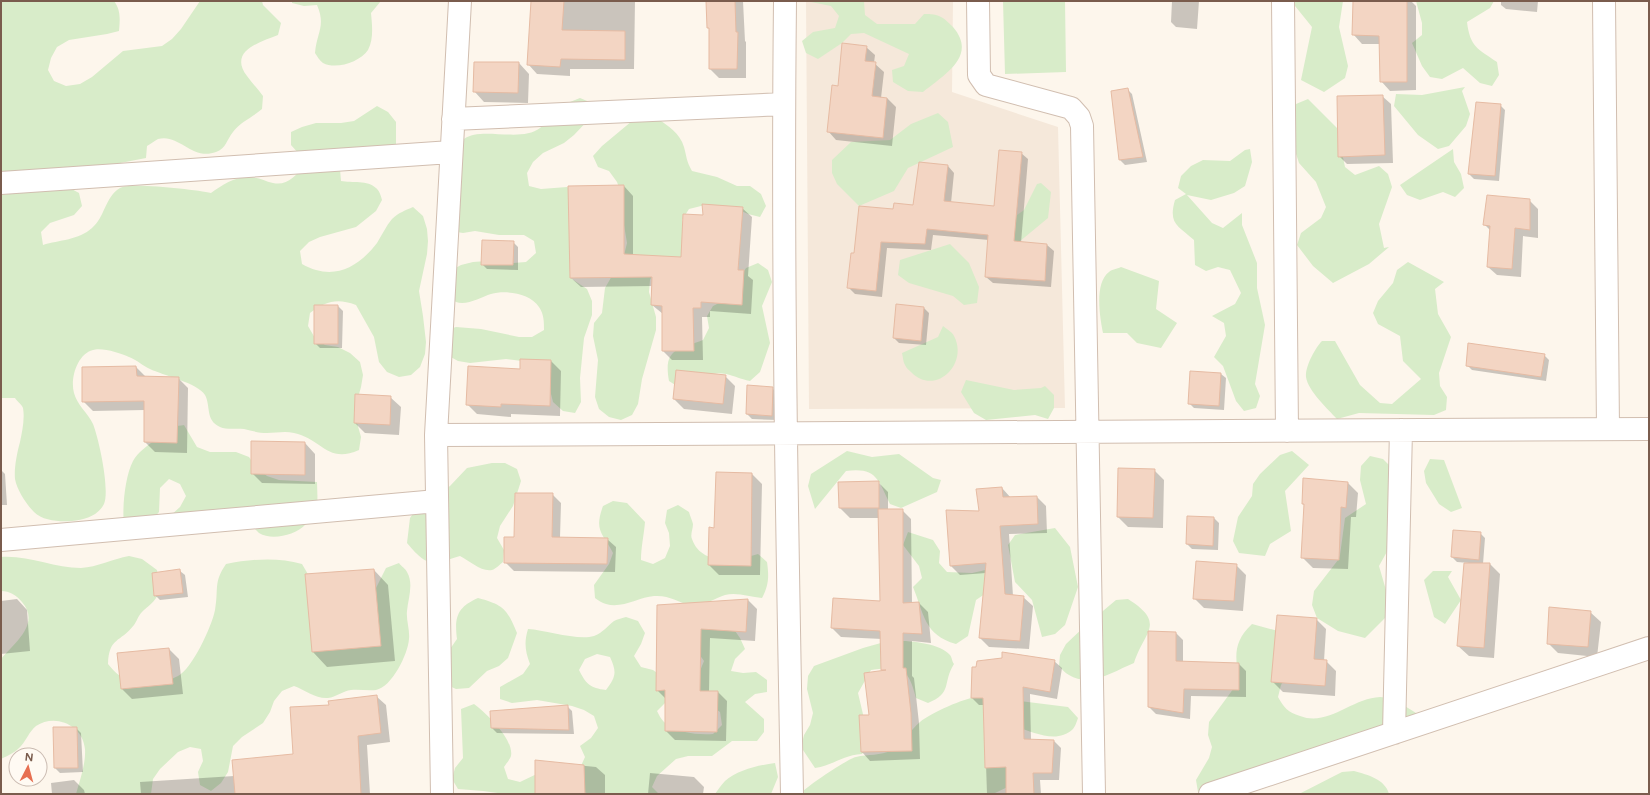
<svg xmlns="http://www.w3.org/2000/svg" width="1650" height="795" viewBox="0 0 1650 795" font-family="Figtree,sans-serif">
	<rect width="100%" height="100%" fill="#fdf6ec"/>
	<path fill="#f5e8da" d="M806 1H953L952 92 1058 127 1065 408 809 409Z"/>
	<path fill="#d8ecc9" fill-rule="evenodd" d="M1 1H114C121 10 120 20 119 31L107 34 69 40 57 47 51 58 48 70 54 81 66 86 80 84 92 77 123 51 162 46 172 39 181 29 200 1H262L263 5 281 23 278 35C260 42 228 51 247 76 252 83 258 89 263 96L262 109C253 117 240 122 233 132 227 139 226 149 216 152 192 161 179 133 158 139 154 141 151 144 147 146L146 158 110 165 1 180Z
		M292 1H381L371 13C372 24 374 39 368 50 360 62 336 70 323 63 320 61 317 56 315 53 317 32 326 26 317 5L304 6 292 3Z
		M806 1H864L865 15 877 24H915L924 14C939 14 942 16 953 27 978 56 944 75 923 92L908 91 893 82 892 70 904 66 909 54 864 33 851 34 842 43 818 59 806 53 802 41 813 32 835 28 839 16 831 6Z
		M1003 1H1065L1066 72 1005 74Z
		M1291 1H1343L1339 27 1348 66 1345 78 1324 92 1301 80 1312 27Z
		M1416 1H1494L1490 8 1467 22C1470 47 1478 49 1497 62L1499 75 1492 86 1480 83 1463 68 1442 79 1430 77 1422 66 1412 43 1422 35V23Z
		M1465 87 1462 91 1470 114 1466 126 1449 146 1438 149 1418 135 1394 106 1396 94 1422 95Z
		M580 98 592 103V116L574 135 564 143 543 153 533 162 527 173 529 186 541 189 567 187 579 194 571 267 572 279 587 289 592 301V315L584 338 580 378 581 402 575 413 563 411 553 402 550 390 530 362 506 359 470 363 458 361 447 355 444 331 456 327 481 329 519 337H532L544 330C544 322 544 314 539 307 530 293 506 290 491 294 481 297 467 306 456 302 453 300 449 296 446 294L450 271 461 265 473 262 487 261 513 263 526 262 536 253 534 241 524 235H499L475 231 463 233 451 231 457 150C459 147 461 141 464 139 481 126 521 143 540 128 547 123 551 114 555 108Z
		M1308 99 1337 128 1345 167 1355 175 1379 166 1388 174 1392 187 1379 224 1384 248 1389 247 1369 264 1333 283 1313 266 1297 245 1301 233 1321 218 1326 207 1316 182 1299 163 1287 126 1289 113 1296 104Z
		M377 106 388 112 396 122V159L340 169 341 181C352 183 368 180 376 188 379 190 381 196 382 200L376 211 356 227 320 237 309 242 300 251 302 264C332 281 357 269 377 243 382 235 386 226 392 219 398 213 406 210 413 207L423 216 427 229 428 241 427 254 419 291 423 316 426 342 425 354 420 367 411 375 399 377 387 372 379 362 374 337 356 305C337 298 326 301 310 313L308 326 315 338 325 345 338 347 350 353 360 362 363 375 361 387 354 412 361 437 359 450C327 464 322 439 294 433 285 431 276 433 267 433 259 433 252 431 244 429 236 428 227 430 220 427 205 420 211 406 205 395 198 383 162 375 150 369 143 366 137 360 129 357 121 353 101 347 93 350 77 354 70 379 74 393 77 405 88 413 93 424 99 439 110 490 104 504 98 516 84 520 72 521 60 522 43 521 34 512 26 504 17 490 15 479 14 468 17 453 20 442 22 432 25 419 23 408 22 405 17 401 15 398H1V195L68 187 79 193 82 206 74 215 50 223 41 232 43 245C59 240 79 240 92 228 105 217 105 197 120 188 130 182 197 190 211 193 222 185 234 177 248 177 259 177 264 181 273 183 287 186 296 176 303 166L299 154 291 145V132L302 127 316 123H341L354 121Z
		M938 113 948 122 953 147 908 168 894 191 859 206 837 184 832 173V160L851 142 890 140 911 124Z
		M657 118C668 126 680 133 684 147 687 158 686 160 692 171L717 177 737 186H750L761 194 766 206 760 217 748 214 737 209 701 206 689 209 682 220 683 233 722 242 655 269 650 280 649 292 656 317V330L642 379 638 404 632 415 621 420 609 417 599 409 595 397 598 360 593 336 594 323 602 313 605 288 624 255 627 243 623 219 621 193 617 182 609 171 598 167 593 156 602 146 632 121Z
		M1250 149 1252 162 1245 186 1234 193 1211 200 1187 195 1212 223 1223 228 1242 213V225L1257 263V288L1265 325 1255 384 1260 396 1256 408 1244 411 1236 401 1223 366 1214 357 1226 336 1224 323 1212 316 1235 304 1241 293 1230 270 1218 267 1206 271 1195 265 1194 240C1178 226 1168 224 1175 200L1186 194 1178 188 1181 176 1191 166 1203 160 1230 161 1245 150Z
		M1453 149 1454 162 1461 174 1464 188 1455 197 1443 192 1420 200 1407 195 1400 185Z
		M1041 183 1051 192 1048 218 1019 242 1007 245 1003 225 1024 210 1037 184Z
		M950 244 969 263 979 287 977 303 964 305 953 296 909 283 898 275 900 260Z
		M1408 262 1444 282 1435 289 1438 314 1451 337 1439 373 1440 386 1447 397 1446 410 1434 415 1359 413 1337 419C1328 409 1308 391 1306 377 1305 367 1315 348 1322 341H1335L1360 385 1380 403 1392 404 1421 379 1403 361 1400 336 1378 324 1373 313 1378 301 1393 283 1397 270Z
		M758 263 768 270 772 282 762 306 770 343 760 372 750 381C740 379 735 376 726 374 710 370 694 381 680 388L669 381C663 348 678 350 703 340L709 328 707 316 713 306 725 300 746 268Z
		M1121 267 1159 281 1156 309 1177 323 1161 348 1137 343 1127 333H1103C1100 318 1094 283 1109 272 1112 269 1117 269 1121 267Z
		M943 326C947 329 953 333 954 336 969 364 935 397 911 372 909 370 906 368 905 365 903 362 903 357 902 353L938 337Z
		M966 380 1014 390 1041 388 1045 386 1054 395V408L1048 419 1035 415 986 420 974 413 961 392Z
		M184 425 197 447 210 452H236L249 457 256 467 267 476 279 480 317 482C317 489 318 497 317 504 315 511 311 520 305 525 295 535 272 541 259 533 256 530 253 527 250 524L170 516 180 507 186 496 180 484 169 479 160 488 159 512 150 522 124 525C122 508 125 476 133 461 138 452 147 446 155 440 166 430 168 427 184 425Z
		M847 451 872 457 899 454 933 478 941 480 937 492 901 508 890 504C878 480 877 467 846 471L815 509 808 486 811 474Z
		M1292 451 1309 465 1285 491 1291 531 1270 544 1265 556 1239 553 1233 541 1238 517 1252 496 1253 484 1260 474 1280 455Z
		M1370 456 1383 459 1393 469 1404 521 1379 566 1390 604 1386 617 1365 638 1338 631 1317 618 1312 605 1314 591 1338 560 1340 555 1345 518 1366 504 1360 480 1361 466Z
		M1430 459 1444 460 1462 508 1451 512 1439 504 1426 483 1424 471Z
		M492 463H505L517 469 521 481 513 506 500 526 497 538 504 550 503 562C500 564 496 569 492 570 481 572 470 561 460 556 432 565 428 568 407 543L410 518 417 508 450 486 467 468Z
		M613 501 627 503 645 522C644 535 641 547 641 560L653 564 665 558 670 546 669 533 665 523 667 510 678 505 689 512C690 516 692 520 693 524 693 529 690 535 692 539 701 566 737 561 758 554L767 562C769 576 769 585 762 598 750 597 737 592 725 595 715 598 701 608 690 605 677 602 670 595 654 596 639 597 622 609 606 604 602 603 598 600 595 598L594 585 609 564 613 553C602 532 594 531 603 506Z
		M1055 528 1070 547 1078 587 1065 625 1055 634 1042 637 1032 600 1015 582 1008 545 1015 535Z
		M908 532 933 540 940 551 939 563 947 572 972 573 999 567 1001 583 976 600 968 636 956 644C924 635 924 614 913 587L922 578 919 566 903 545Z
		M129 556 142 559 157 570C158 577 160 586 158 594 156 601 147 607 142 612 138 616 137 621 134 625 120 643 109 637 108 664 123 682 128 681 151 680 160 680 169 681 178 676 192 669 212 626 215 610 219 589 213 583 226 564 251 559 278 557 302 564L309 576 374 592 386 568 399 563C401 566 406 569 407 572 414 584 408 599 407 611 406 620 410 630 409 639 408 654 392 687 376 690 368 691 359 689 351 690 343 691 336 697 328 698 316 699 305 690 294 686L282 691 274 701 270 712 263 723 242 737 233 746 228 772 221 783 211 791 200 785 198 772 203 761 201 749 190 747 178 752 160 769 153 779 151 794H76C80 780 86 763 85 749 83 725 55 713 36 726 29 732 27 739 21 746 16 752 9 755 1 759V659C14 643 41 624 22 602 16 595 10 591 1 591V557C28 555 54 568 81 568 97 567 113 559 129 556Z
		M1433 571H1452L1448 577 1461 600 1445 624 1434 617 1424 580Z
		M478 598C504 605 507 609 517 633L508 658 499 666 487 671 469 688 456 689 445 684 450 649 457 639C454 616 458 607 478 598Z
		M1128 599C1167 624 1144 631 1134 663 1114 671 1091 688 1069 675 1065 673 1062 669 1059 666L1060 655 1066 644 1085 626 1116 600Z
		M626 617 638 621 645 633 641 644 634 656 641 667 653 670 664 678 669 690 666 702 657 711C659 715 661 719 664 722 676 733 698 735 713 734L722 725 720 712C695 696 693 687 704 661L697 651 662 625 733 628 740 638 745 649 735 659 731 671 743 673 756 672 767 680V692L755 694 745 702 764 719V732L757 741H732L712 756H688L676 759 657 776 652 787 659 794H591L575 790 537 794H505L483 791 458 789 452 779 455 768 463 758 461 709 474 704C486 713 514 739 511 756 510 759 506 764 504 767L508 779 520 782 543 771 580 768 585 757 580 746 591 738 598 728 594 716 584 710 572 706 537 700 512 703 500 699V687L523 674 530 664C525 651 524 642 528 629 546 630 578 641 594 636 604 632 607 626 614 621 617 619 623 618 626 617ZM597 654 610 657C617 672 616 677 606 690 590 688 586 684 579 670L585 659Z
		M1252 624 1278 631 1288 674 1281 685 1278 697C1284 708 1288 712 1300 716 1328 727 1352 698 1380 697 1393 697 1406 707 1416 713L1414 722 1204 794 1198 792 1196 780 1209 758 1212 747 1208 735 1209 722 1239 681C1235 656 1233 642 1252 624Z
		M888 641C903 640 939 642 950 655 952 657 952 662 954 664 942 683 953 693 928 703L916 698C908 667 902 666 871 670L858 693 870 744 862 754C843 755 834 765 815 768L801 747 804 735 810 725 813 713 807 689 808 676 814 666 863 648Z
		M979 696 1068 707 1078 718C1077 721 1075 727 1073 729 1056 745 1033 731 1015 727L1005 753 1016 783 993 794H800C806 787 847 759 856 757 868 754 880 756 892 750 903 744 910 730 920 722 932 712 963 699 979 696Z
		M775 763 778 777 771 794H715C718 790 721 785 725 781 737 770 759 765 775 763Z
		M1354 771C1368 775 1385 779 1389 794H1299L1342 772Z"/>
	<path fill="#0003" d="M532 1H635L634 69H570V76L537 74 528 64Z
		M707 1H743L745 41 746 42V78H719L710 69V29L708 28Z
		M1172 1H1199L1197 29 1176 27 1171 22Z
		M1354 1H1411L1416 6V90L1390 91 1381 81 1380 44H1362L1353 34Z
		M1501 1H1538L1537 12 1506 9 1501 5Z
		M866 47 875 55 874 63 884 72 881 98H887L896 107 892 146 836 140 828 131 839 87Z
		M475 63H519L529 74 528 103 484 102 474 91Z
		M1127 89 1132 94 1147 162 1125 165 1120 160Z
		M1382 96 1391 104 1393 163 1347 164 1339 156Z
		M1500 105 1505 110 1499 181 1474 179 1469 174Z
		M1021 153 1028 159 1021 243 1047 245 1054 251 1051 287 993 283 986 277 989 240 933 235 931 250 887 248 882 297 855 294 848 287 855 254 894 210 914 206 948 166 954 173 951 203 995 208Z
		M624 186 633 196V255L682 258 704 216 742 208 752 217 748 276 753 280 751 314 710 311V317H702L703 360H672L663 351V314L652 305 653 286 581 287 571 278Z
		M1529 200 1538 209V238L1523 236 1521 277 1497 275 1488 267 1491 231 1485 225Z
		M513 242 518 247V270L487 269 482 264Z
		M338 306 343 311 342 348H320L315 343Z
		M924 308 929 313 926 345 899 343 894 338Z
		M1544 355 1549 360 1546 381 1472 370 1467 365Z
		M551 361 561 371 560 416 511 414V417L477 414 467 404 521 370Z
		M136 367 146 377 178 378 188 388 187 453 155 452 145 442V410L93 411 83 401Z
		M1191 372 1221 374 1226 378 1224 410 1194 408 1189 403Z
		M725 376 735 386 732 414 684 409 674 399Z
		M772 388 777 393V420L752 419 747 414Z
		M356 395 390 397 401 407 399 435 365 433 355 423Z
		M252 442 305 443 315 454V484L262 483 252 473Z
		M1 470 5 474 7 505H1Z
		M1154 470 1164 480 1163 528 1128 527 1118 517Z
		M752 474 762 484 760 575H719L709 565 715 529Z
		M878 482 888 492V510H902L911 519 912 604 919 603 928 612 931 643 912 641V676L914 678 919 723 920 759 870 761 862 752 870 716 884 672 882 670V639L841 637 832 628 881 602 880 518H850L840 508Z
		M1348 483 1358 493 1356 517H1351L1348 569 1313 568 1303 558 1305 506 1303 504Z
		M1002 488 1011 498 1037 497 1046 506 1047 533 1009 534 1013 596 1023 597 1033 606 1029 649 989 647 980 638 986 573 960 575 951 566 980 512Z
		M552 494 561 503 560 538 607 539 616 547 615 572 514 571 505 562 515 538Z
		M1214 518 1219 523 1218 550 1192 549 1187 544Z
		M1480 533 1485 538 1483 564H1490L1500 574 1494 658 1469 656 1458 646 1469 563 1457 562 1452 557Z
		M1236 565 1246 575 1243 611 1204 608 1194 598Z
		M374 570 388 585 395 661 327 667 313 652Z
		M180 571 185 575 188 597 160 600 155 595Z
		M17 599 27 610 30 651 1 654V601Z
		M748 600 757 609 755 641 710 638 709 692H718L727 701 726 741 675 740 666 731V699L657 690 658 606Z
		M1590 612 1601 622 1597 657 1558 653 1548 643Z
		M1316 619 1326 629 1324 661H1326L1336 671 1335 696 1283 692 1272 681Z
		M1149 632 1176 633 1183 640V663L1239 664 1246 671V697L1191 696 1190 719 1156 714 1149 707Z
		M169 649 179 659 183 694 132 699 122 689Z
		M1054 661 1062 668 1057 699 1030 694 1031 740H1053L1061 748 1059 780H1040L1041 794H987L984 705H979L972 698Z
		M376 696 386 705 390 742 367 745 370 794H141L140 782 234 776 294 755 330 706Z
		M567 706 572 711 574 734 497 733 492 728Z
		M54 728H76L81 733 83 772 60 773 55 768Z
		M536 761 596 767 605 775V794H536Z
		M650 773 694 777 704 787 703 794H648Z
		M74 780 84 790 85 794H52L51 783Z"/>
	<path fill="#f3d5c3" stroke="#e6bba3" d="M531 1H564L562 30 625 31V60L561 59 560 67 527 65Z
		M706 1H735L736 32H738L737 69H709V28H707Z
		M1353 1H1407V82H1380L1379 36 1352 35Z
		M842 43 867 46 865 61 876 62 872 96 887 98 883 138 827 132 832 85 838 86Z
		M474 62H519L518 93 473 92Z
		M1128 88 1143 157 1119 160 1111 91Z
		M1383 95 1385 155 1338 157 1337 96Z
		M1476 102 1501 104 1495 176 1468 174Z
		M999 150 1022 152 1014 241 1047 244 1045 281 985 277 988 235 927 229 925 244 881 242 876 291 847 288 851 253H854L859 206 893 209 894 203 913 205 919 162 948 165 944 201 994 206Z
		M624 185V254L681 257 683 214 703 215 702 204 743 207 738 270H744L742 305 701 302V308H693L694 351H662V306L651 305 652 277 570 278 568 186Z
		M1487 195 1530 199V230L1515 228 1512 269 1487 267 1490 226 1483 225Z
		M482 240 514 241 513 265H481Z
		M896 304 924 307 921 341 893 338Z
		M314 305H338V344H314Z
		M1468 343 1545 354 1541 377 1466 366Z
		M520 359 551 360 550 406 501 404V407L466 405 468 366 520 369Z
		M136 366 137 376 179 377 177 443 144 442V401L82 402V367Z
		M676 370 726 375 723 404 673 399Z
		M1190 371 1221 373 1219 406 1188 404Z
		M747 385 773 387 772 416 746 414Z
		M355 394 391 396 390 425 354 423Z
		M251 441 305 442V475L251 474Z
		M1118 468 1155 469 1153 518 1117 517Z
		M716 472 752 473 751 566 708 565 709 527 714 528Z
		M1303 478 1348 482 1346 508 1341 507 1339 560 1301 558 1304 504H1302Z
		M879 481V508H839L838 482Z
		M1002 487 1003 497 1037 496 1038 524 1000 526 1005 594 1024 596 1020 641 979 638 986 563 950 566 946 510 979 511 976 489Z
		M515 493H553L552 537 608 538 607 564 504 563V537H514Z
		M878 509H903V603L919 602 922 634 903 633V668H906L911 713 912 751 861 752 859 715H869L864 673 886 670H881L880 631 831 628 833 598 880 601Z
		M1187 516 1214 517 1213 546 1186 544Z
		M1453 530 1481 532 1479 560 1451 557Z
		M1196 561 1237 564 1234 601 1193 599Z
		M1464 563H1490L1484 648 1457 646Z
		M180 569 183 593 154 596 152 573Z
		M374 569 381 646 312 652 305 574Z
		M748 599 746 632 701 629 700 691H718L717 732 665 731V690L656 691 657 605Z
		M1549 607 1591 611 1588 647 1547 644Z
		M1277 615 1317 618 1314 659 1327 660 1325 686 1271 682Z
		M1148 631 1176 632V661L1239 663V690L1184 689 1183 713 1148 707Z
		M169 648 173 684 121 689 117 653Z
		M1002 652 1055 660 1050 692 1023 687 1024 739 1054 740 1052 773H1033L1034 794H1006V767L985 768 983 698H971L972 667H976L977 661 1002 658Z
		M377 695 381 733 358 736 361 794H235L232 760 293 754 290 707 329 705 328 701Z
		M568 705 569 730 491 728 490 711Z
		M53 727H77L78 768H54Z
		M535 760 584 765 585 794H535Z"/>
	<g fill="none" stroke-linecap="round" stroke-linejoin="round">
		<defs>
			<path id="minor" d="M785 1C782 265 787 530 792 794
				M978 1 979 75 986 85 1071 108 1079 117 1082 126 1094 794
				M1283 1 1287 431
				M1604 1 1608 429
				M453 119 784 104
				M1 183 451 152
				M436 435 1649 429
				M1 540 437 501
				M1394 733 1401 430
				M442 794 436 435 460 1
				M1210 794 1649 648"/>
		</defs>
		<use href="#minor" stroke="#d1beb0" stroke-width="24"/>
		<use href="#minor" stroke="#fff" stroke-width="22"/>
	</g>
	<rect width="1650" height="795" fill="none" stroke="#7a5c4d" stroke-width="4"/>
	<g transform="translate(28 767) rotate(6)"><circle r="19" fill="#fffaf3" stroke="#cabbb1"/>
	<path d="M0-3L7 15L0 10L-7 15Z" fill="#e76f51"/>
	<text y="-6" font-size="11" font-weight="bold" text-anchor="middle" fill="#7a5c4d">N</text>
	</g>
</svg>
